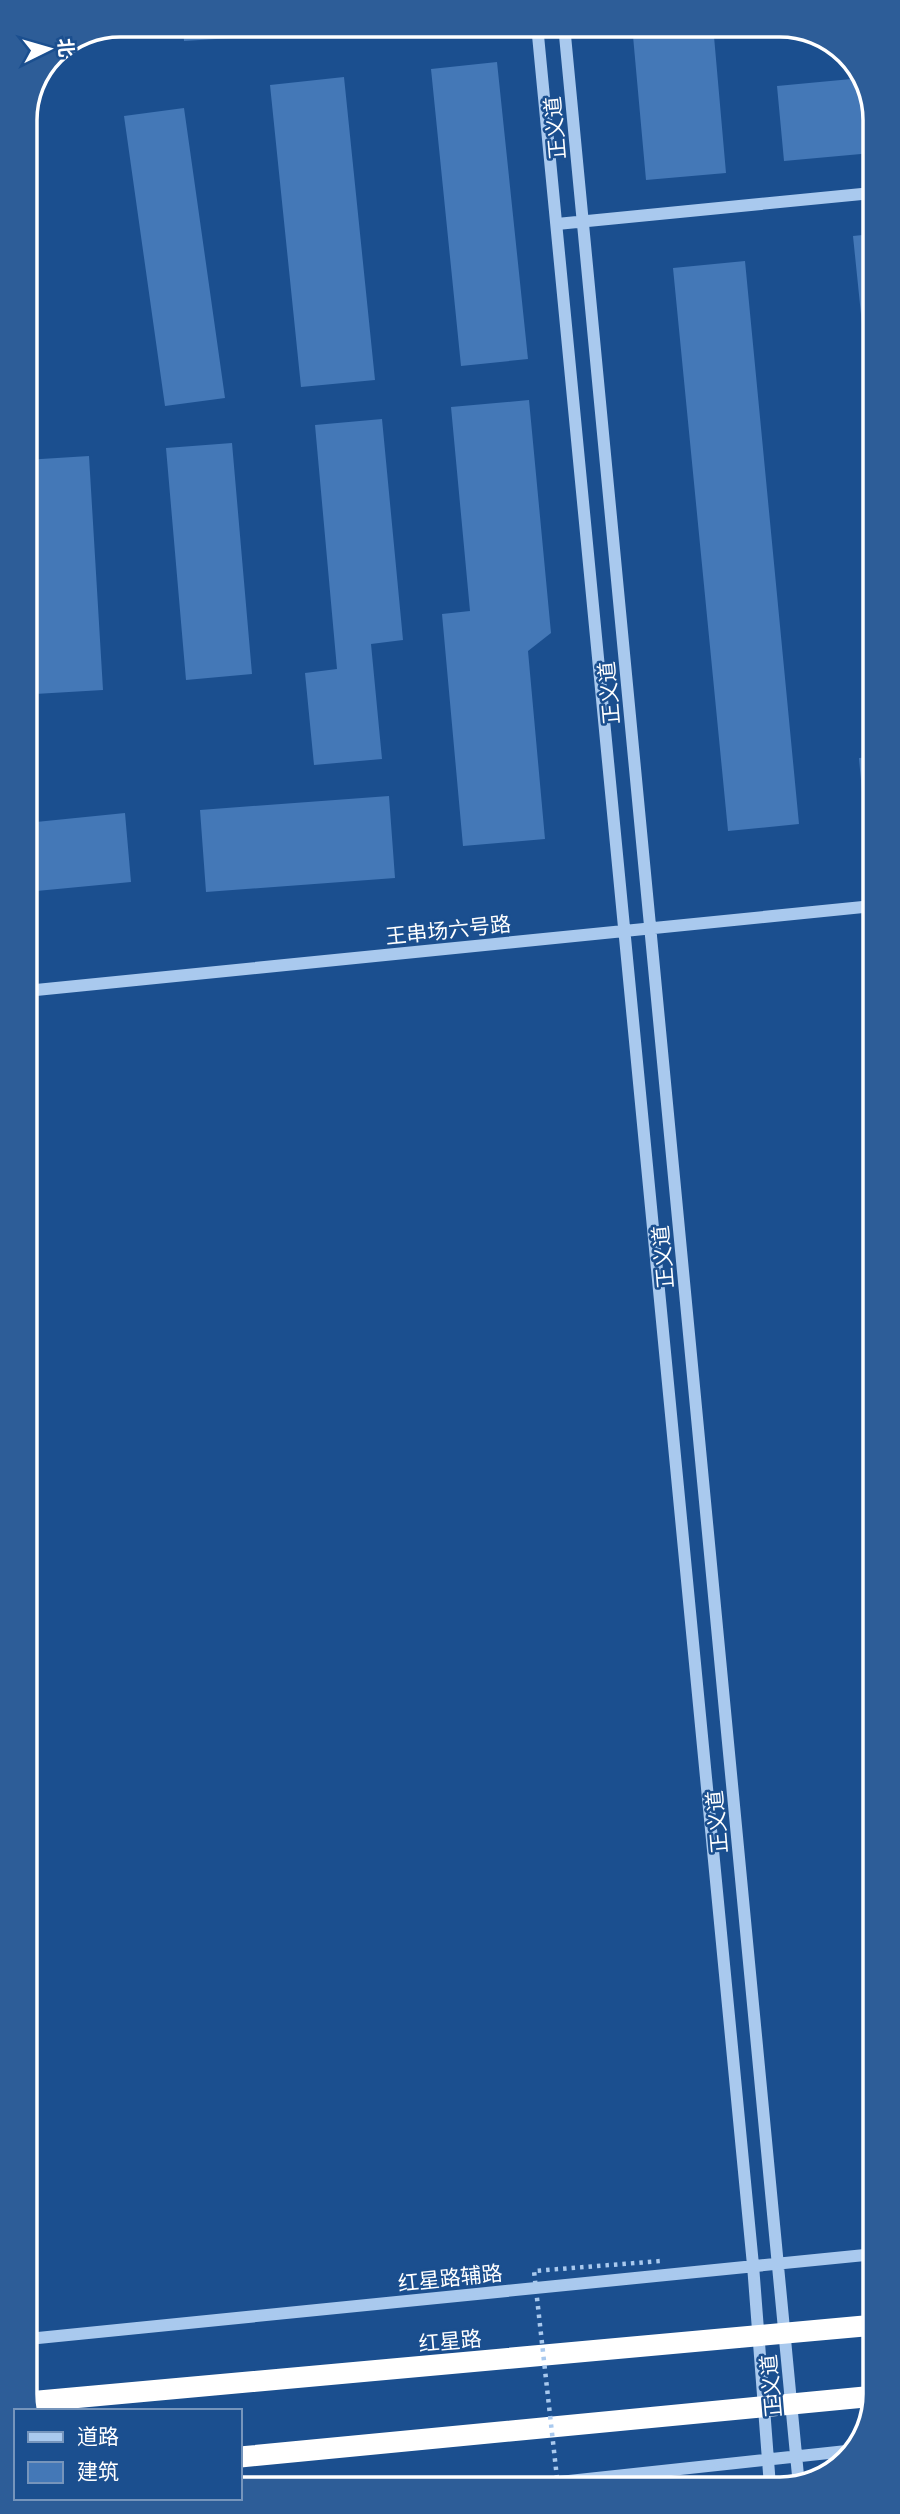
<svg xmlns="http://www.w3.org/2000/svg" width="900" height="2514" viewBox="0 0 900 2514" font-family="Lato,'Noto Sans SC',sans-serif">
	<rect width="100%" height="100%" fill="#1b4f8f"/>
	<path fill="#4478b7" d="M183 25H265L266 36 184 41Z
		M370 25H410V27L371 30Z
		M632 25H713L726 173 646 180Z
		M103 31 104 40 77 43V42Z
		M497 62 528 359 461 366 431 69Z
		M344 77 375 380 301 387 270 85Z
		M862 78 872 94V153L784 161 777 86Z
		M184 108 225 398 165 406 124 116Z
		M872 234 873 412H871L853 236Z
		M745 261 799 824 728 831 673 268Z
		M529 400 551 633 528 651 545 839 463 846 442 614 470 611 451 407Z
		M382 419 403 640 371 644 382 759 314 765 305 673 337 669 315 425Z
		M232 443 252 674 186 680 166 448Z
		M89 456 103 690 35 694 25 541V460Z
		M873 757V825L865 826 859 758Z
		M389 796 395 878 206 892 200 810Z
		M125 813 131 882 26 892V823Z"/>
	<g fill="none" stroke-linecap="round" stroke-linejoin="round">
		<path stroke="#a9c9ee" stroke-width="12" d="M537 25 753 2265 770 2486
			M564 25 799 2486
			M557 224 872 193
			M26 991 873 906
			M28 2339 875 2254
			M513 2487 856 2450"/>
		<path stroke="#fff" stroke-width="21" d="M28 2402 875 2325
			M240 2457 875 2396"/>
		<path stroke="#a9c9ee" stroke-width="4.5" stroke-dasharray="3.5 5" stroke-linecap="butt" d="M558 2487 534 2271 661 2261"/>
	</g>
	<g text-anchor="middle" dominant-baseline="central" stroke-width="5" stroke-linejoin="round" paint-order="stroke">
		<g font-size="21" fill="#fff" stroke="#1b4f8f">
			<text transform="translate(554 128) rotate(-95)">正义道</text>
			<text transform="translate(608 693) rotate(-95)">正义道</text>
			<text transform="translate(448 929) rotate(-6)">王串场六号路</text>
			<text transform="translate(662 1257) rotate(-95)">正义道</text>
			<text transform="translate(716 1822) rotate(-95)">正义道</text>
			<text transform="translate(450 2277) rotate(-6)">红星路辅路</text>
			<text transform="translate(450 2340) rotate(-5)">红星路</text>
			<text transform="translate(770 2386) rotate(-95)">正义道</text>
		</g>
	</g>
	<path d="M0 0H900V2514H0ZM120 37H780A83 83 0 0 1 863 120V2394A83 83 0 0 1 780 2477H120A83 83 0 0 1 37 2394V120A83 83 0 0 1 120 37Z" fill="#2d5d98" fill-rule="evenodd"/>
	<path fill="none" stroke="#fff" stroke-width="3.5" d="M120 37H780A83 83 0 0 1 863 120V2394A83 83 0 0 1 780 2477H120A83 83 0 0 1 37 2394V120A83 83 0 0 1 120 37Z"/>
	<rect x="14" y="2409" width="228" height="91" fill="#1b4f8f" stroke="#7695bc" stroke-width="2"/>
	<rect x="28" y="2432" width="35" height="10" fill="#a9c9ee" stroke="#7695bc" stroke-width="2"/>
	<text x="77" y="2444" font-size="21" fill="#ffffff">道路</text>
	<rect x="28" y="2462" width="35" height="21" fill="#4478b7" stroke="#7695bc" stroke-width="2"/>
	<text x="77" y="2479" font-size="21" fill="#ffffff">建筑</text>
	<g transform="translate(49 49) rotate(85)" stroke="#1b4f8f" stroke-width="5" paint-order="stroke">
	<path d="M0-5L12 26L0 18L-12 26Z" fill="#ffffff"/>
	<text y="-10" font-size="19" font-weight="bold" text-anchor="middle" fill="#ffffff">北</text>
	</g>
</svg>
